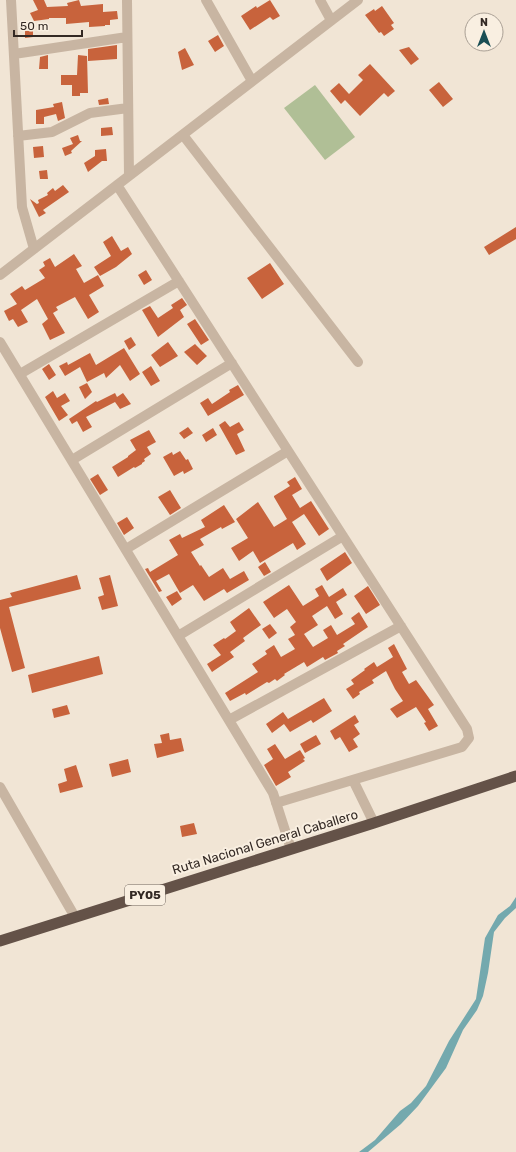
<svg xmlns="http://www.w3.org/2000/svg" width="516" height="1152" viewBox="0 0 516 1152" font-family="Rubik,sans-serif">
	<rect width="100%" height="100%" fill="#f1e5d5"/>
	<path fill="#b0bf96" d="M315 85 355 137 325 160 284 108Z"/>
	<path fill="#74a9ae" d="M516 897V908L505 918 494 932 488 973 483 996 477 1010 463 1030 446 1068 418 1106 401 1124 368 1152H359L375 1140 400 1111 411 1103 426 1086 449 1041 476 999 485 938 498 915 510 906Z"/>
	<path fill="#c8633c" d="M33 0H44L47 7 68 6 67 3 79 0 81 6 103 4V12L117 11 118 19 110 20V25H105V26L89 27V22L66 24V18H49V19L34 21 30 13 38 10Z
		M270 0 280 16 273 20 270 17 250 30 241 16 256 6 257 8Z
		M382 6 394 23 391 25 394 29 384 36 381 32 379 33 365 15 374 9 375 11Z
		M25 31H33V37L25 38Z
		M218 35 224 46 215 52 208 41Z
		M117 45V59L88 61V49Z
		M409 47 419 59 411 65 399 50Z
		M185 48 194 65 182 70 178 52Z
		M48 55V69H39L40 57Z
		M78 55 87 56 88 93H80V96H72V85H61V75H77Z
		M370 64 395 91 388 97 384 93 360 116 345 100 341 104 330 91 339 83 349 94 363 80 358 75Z
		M439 82 453 99 443 107 429 90Z
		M108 98 109 104 99 105 98 100Z
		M62 102 65 118 58 121 56 114 44 117V124H36V110L54 107 53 104Z
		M112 127 113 135 101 136V128Z
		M78 135 80 141H82L71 151 72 153 65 156 62 148 73 144 70 138Z
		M43 146 44 157 34 158 33 147Z
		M106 149 107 161H102L88 172 84 163 95 156V150Z
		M47 170 48 179H40L39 171Z
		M63 185 69 192 43 210 46 213 39 217 30 199 37 204 39 203 38 200 48 195 47 193 53 188 55 191Z
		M516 227V239L489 255 484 247Z
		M112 236 121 251 128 247 132 254 116 267 100 276 94 267 111 256 103 242Z
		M74 254 82 266 76 269 84 283 98 275 104 286 89 295 99 312 88 319 75 297 56 307 58 310 53 313 65 333 50 340 42 324 48 319 37 299 21 310 28 322 18 327 13 319 9 321 4 311 17 304 10 294 22 286 25 290 45 278 39 270 45 266 43 262 50 258 55 267Z
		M270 263 284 284 262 299 247 278Z
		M146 270 152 280 144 285 138 275Z
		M182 298 187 305 180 310 184 317 158 337 142 310 150 306 158 318 173 308 171 305Z
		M195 319 209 340 201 345 187 324Z
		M131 337 136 345 129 350 124 341Z
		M168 342 178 356 160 367 151 355Z
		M195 344 207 356 197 365 184 352Z
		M124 348 140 374 130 381 120 365 106 378 104 373 87 382 80 367 65 376 59 366 67 362 68 365 90 353 96 365Z
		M49 364 56 375 49 380 42 369Z
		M151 366 160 381 151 386 142 372Z
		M87 383 92 392 85 399 79 387Z
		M238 385 244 395 208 416 200 403 208 398 212 404 230 392 229 390Z
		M53 391 57 398 65 393 70 401 61 406 68 415 59 421 45 397Z
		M115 393 117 397 123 393 131 404 120 409 115 402 86 417 92 427 83 432 77 421 72 424 69 419 96 401 97 402Z
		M225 421 230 427 239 422 244 430 237 434 245 451 236 455 219 425Z
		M188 427 193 433 184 439 179 433Z
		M213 428 217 435 206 442 202 435Z
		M149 430 156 442 147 447 151 454 144 459 145 461 142 463V464L135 468 134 467 118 477 112 467 128 457V456L136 450 130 440Z
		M180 451 186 460 188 459 193 469 184 474 183 471 174 476 163 457 172 452 173 455Z
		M98 474 108 490 100 495 90 479Z
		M295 477 302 489 292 495 300 508 311 501 329 529 319 536 304 514 292 522 306 544 297 550 293 543 260 563 253 551 239 561 231 548 248 538 236 519 258 502 274 527 287 519 274 497V496L290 486 287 482Z
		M170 490 181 508 170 515 158 497Z
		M224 505 235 522 222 529 221 527 200 539 204 545 191 552 200 566 201 565 209 577 223 568 230 579 244 571 249 580 227 593 224 589 204 601 193 585 180 593 169 574 156 581 162 591 159 592 145 569 148 568 150 572 178 555 169 540 180 534 182 538 205 527 201 520Z
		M127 517 134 528 124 535 117 523Z
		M345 552 352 563 327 581 320 569Z
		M265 562 271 572 264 576 258 567Z
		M77 575 81 589 9 607 25 668 12 672 0 628V600L12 597 10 593Z
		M110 575 118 606 102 610 98 597 104 595 99 578Z
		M289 585 303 606 319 596 315 589 322 585 329 597 343 588 347 595 336 602 343 614 335 619 327 606 312 616 318 625 304 634 313 647 328 638 323 630 331 625 337 635 355 624 351 618 359 612 368 627 343 644 345 646 337 651 338 653 325 660 323 657 307 667 304 662 284 674 285 675 277 681 275 679 269 683 267 682 246 695 245 693 230 701 225 693 258 672 252 664 267 654 265 651 274 645 281 657 295 649 288 639 295 635 290 627 296 622 287 609 274 618 263 602Z
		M368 586 380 605 366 614 354 596Z
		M177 591 182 599 172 606 166 597Z
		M249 608 261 625 243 638 245 641 230 652 234 657 212 672 207 664 221 655 213 645 224 638 225 639 236 631 230 622Z
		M270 624 277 633 269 639 262 629Z
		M394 644 407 669 402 672 409 684 416 680 434 705 428 709 438 726 429 731 424 723 426 722 416 707 397 718 390 709 403 701 395 689 386 671 372 680 374 683 359 692 360 694 353 699 346 689 354 684 351 680 365 670 364 669 374 662 377 667 393 657 388 648Z
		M99 656 103 674 32 693 28 675Z
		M324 698 332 711 313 723 311 720 290 732 284 724 272 733 266 724 283 712 288 719Z
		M67 705 70 714 54 718 52 709Z
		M355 715 359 722 354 725 360 734 353 739 358 747 349 752 340 737 335 740 330 731Z
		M169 733 170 740 181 738 184 751 157 758 154 744 162 743 160 735Z
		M316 735 321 744 305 753 300 744Z
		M275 744 285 759 300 750 305 758 303 759 305 761 288 772 291 777 276 786 264 765 273 759 267 749Z
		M128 759 131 772 112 777 109 764Z
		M76 765 83 787 60 793 58 784 67 781 64 769Z
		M194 823 197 834 182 837 180 826Z"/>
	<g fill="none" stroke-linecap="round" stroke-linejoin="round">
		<path stroke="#c8b5a2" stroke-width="10" d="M11 0 22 207 34 249
			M127 0 129 176
			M206 0 252 81
			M320 0 331 20
			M14 54 127 37
			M183 135 358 362
			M18 136 52 132 90 113 128 108
			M117 185 467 729 469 738 462 747 276 803
			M0 275 358 0
			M0 342 273 793 291 849
			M20 374 179 281
			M72 460 232 363
			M126 549 288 451
			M178 636 343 536
			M229 720 401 626
			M353 780 374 823
			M0 787 75 917"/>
		<path stroke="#645248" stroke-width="11" d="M0 941 374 823 516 776"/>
	</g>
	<g text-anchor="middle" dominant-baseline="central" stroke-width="4" stroke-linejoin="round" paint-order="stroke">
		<rect fill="#f9efe1" stroke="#6e645d" stroke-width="1" x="125" y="885" width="40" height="20" rx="3"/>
		<g font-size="12" font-weight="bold" fill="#332924">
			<text x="145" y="895">PY05</text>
		</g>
		<g font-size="13" fill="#332924" stroke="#f9efe1">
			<text transform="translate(265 842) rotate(-17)">Ruta Nacional General Caballero</text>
		</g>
	</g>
	<g transform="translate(484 32)"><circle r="19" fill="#f9efe1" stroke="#aaa095"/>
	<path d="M0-3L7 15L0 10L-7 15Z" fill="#1a4e54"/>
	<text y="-6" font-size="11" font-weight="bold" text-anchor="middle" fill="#332924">N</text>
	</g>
	<path d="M14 30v6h68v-6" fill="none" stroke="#332924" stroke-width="2"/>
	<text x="20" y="30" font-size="12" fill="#332924" stroke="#f9efe1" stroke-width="3" paint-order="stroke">50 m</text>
</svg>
